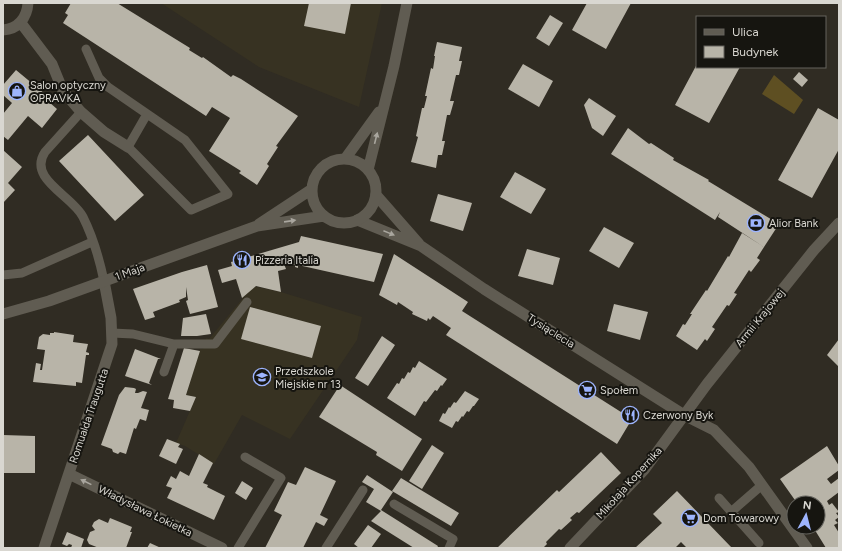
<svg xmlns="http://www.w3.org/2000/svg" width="842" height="551" viewBox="0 0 842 551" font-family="Figtree,sans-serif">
	<rect width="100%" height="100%" fill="#302c23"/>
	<path fill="#373222" d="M161 3H382L359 107 259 67Z
		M253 286 281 292 362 317 357 340 290 439 242 415 214 464 185 446 176 443 196 397 186 395 200 349H203L206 338 209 339Z"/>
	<path fill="#5e4f22" d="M774 75 803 100 794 114 762 94Z"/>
	<path fill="#b8b4a8" d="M71 3H117L190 48 189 50 202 58 203 57 231 77 233 75 241 79 298 116 276 146 278 147 267 164 269 166 257 185 239 173 241 171 209 151 230 118 212 107 206 116 63 23 68 15 65 13Z
		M309 3H351L345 34 304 26Z
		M587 3H631L606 49 572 30Z
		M550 15 563 23 549 46 536 38Z
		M437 42 462 47 459 61H462L459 75H456L450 101H454L450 115H447L442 141H445L442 155H438L436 168 411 162 418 137 416 136 422 108H424L427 96H425L431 68 433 69 435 56H434Z
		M523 64 553 81 539 107 508 89Z
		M697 64V67H740L709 123 675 105Z
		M16 70 51 99 49 102 57 109 42 128 28 116 8 140 3 136V114L12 103 3 95V85Z
		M799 72 808 80 802 87 793 79Z
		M589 98 616 116 603 136 592 128 584 105Z
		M818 108 839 120V149L812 198 778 180Z
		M628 128 649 144 651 143 674 158 673 160 709 180 708 181 779 224 764 247 718 217 720 212 715 220 611 154Z
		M88 135 144 195 115 221 59 161Z
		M3 150 22 167 8 183 15 190 3 203Z
		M515 172 546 189 531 214 500 197Z
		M438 194 472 203 463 231 430 221Z
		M604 227 634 243 619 268 589 251Z
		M742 233 764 247 757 258 760 260 751 272 749 270 734 293 737 294 729 306 727 305 712 327 715 329 707 341 705 339 697 350 676 336 683 324 685 325 692 314H690L706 290 707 291 728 256 729 257Z
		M301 236 383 254 374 282 298 265V268L295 267V265L284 264 286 269 278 271 281 292 256 286 242 298 236 279 222 283 218 270 232 266 231 262 299 242Z
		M527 249 560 258 553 285 518 276Z
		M394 254 468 302 462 311 632 419 617 444 446 335 451 328 433 316 430 320 428 318 427 321 412 314 413 312 398 302 397 305 379 295Z
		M207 265 218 307 190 314 186 301 188 300 186 287V297L179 300 180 302 153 312 155 317 145 320 133 289 182 272Z
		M614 304 648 312 640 340 607 331Z
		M250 307 321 326 312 358 241 339Z
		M206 314 211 334 197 336H181L183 318Z
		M54 332 74 335 73 342 88 344 86 352 89 353V355H86L82 383 76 382V386L33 382 36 363 41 364 40 370H42L45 350 37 349 39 337 43 334 50 335V333H54Z
		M382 336 395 345 368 386 355 378Z
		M839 339V364L838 366 827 355Z
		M184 348 200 351 186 395 196 397 190 411 173 408 174 400 168 399Z
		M135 349 161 359H158L149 383 152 385 125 376Z
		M419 361 447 379 442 386 441 385 437 391 435 390 426 402 424 401 415 416 387 398 397 383 399 384 402 378 404 379 408 372 410 373 413 367 415 368Z
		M340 385 422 439 402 471 376 455 377 452 319 417Z
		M125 387 134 388 136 389 135 393H138L143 391 147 392 141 408 149 410 146 421 140 419 136 429 134 428 126 454 120 452 118 454 113 452 112 449 101 445 119 395Z
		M465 391 479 399 474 406H473L469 412 467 411 463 417 462 416 458 422 456 421 452 428 439 421 443 413 445 414 449 407 450 408 454 402 456 403Z
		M3 435 35 436V473H3Z
		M167 439 180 444 178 447 183 449 176 464 159 456Z
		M432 445 444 453 422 489 409 481Z
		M827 446 839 466V470L827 479 831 484 839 478V492L827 501 829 505 832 503 839 512 836 513 839 517 835 520 838 523 834 525 839 533V548H826L813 527H818V503H797L780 479Z
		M601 452 621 473 579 513 577 512 570 518 572 520 561 530 559 529 546 542 547 544 543 548H497L557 490 559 492Z
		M199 454 213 463 203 483 208 485 207 487 225 496 214 520 167 498 172 488 166 486 171 476 176 479 180 471 189 476Z
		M305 467 336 481 320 515 328 519 324 526 316 522 303 548H265L282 515 274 511 288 482 296 485Z
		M367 475 393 492 381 510 438 546 437 548H414L371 521 381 511 366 502 374 489 362 482Z
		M401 478 459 513 451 526 392 491Z
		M242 481 253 488 246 500 235 493Z
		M677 491 732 548H687L681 542 675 548H635L662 523 653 514Z
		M110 518 132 527 130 532H132L126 548H99L89 544 87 540 90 532 95 530 92 526 94 522 99 519 108 523Z
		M368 525 381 534 371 548H359L354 544Z
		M67 532 84 539 81 548H71L72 545 69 544 67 546 62 544Z
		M150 543 161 548H147Z"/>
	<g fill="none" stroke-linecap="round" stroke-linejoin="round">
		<path stroke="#605c52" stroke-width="9" d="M86 49 99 78 108 87 185 140 228 194 191 210 128 147 147 114
			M81 112 45 152C27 179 73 196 83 217 92 235 100 262 104 281
			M3 275 22 273 92 242
			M112 333 133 334 174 344H215L247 302
			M164 372 174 344
			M719 498 759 543
			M394 504 453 539 449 548
			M731 512 762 485
			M238 548 281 478 245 457
			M326 548 363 490"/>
		<path stroke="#605c52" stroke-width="11" d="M21 23 52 64 63 91 81 112 104 132 128 147
			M3 30C18 29 27 18 28 3
			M376 195 419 244
			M357 220 421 246 484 289 684 415 714 430 749 467 807 548
			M69 474 222 548
			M44 548 112 344 111 318 104 281
			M570 548 644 470 707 384 814 250 839 223"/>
		<path stroke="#605c52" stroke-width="11" d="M345 159 379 112
			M312 191a32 32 0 1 1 64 0a32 32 0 1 1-64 0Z
			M368 170 394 66 407 3
			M259 224 312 189
			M3 314 49 301 257 226 324 216"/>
	</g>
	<defs><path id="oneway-solid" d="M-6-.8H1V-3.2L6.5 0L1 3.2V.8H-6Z"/></defs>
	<g fill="#a9a69e">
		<use href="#oneway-solid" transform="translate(376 138) rotate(-76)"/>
		<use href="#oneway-solid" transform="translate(290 221) rotate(-8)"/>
		<use href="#oneway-solid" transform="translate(389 233) rotate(22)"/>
		<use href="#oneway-solid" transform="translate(86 482) rotate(-154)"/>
	</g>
	<defs>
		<symbol id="shop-ring" viewBox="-11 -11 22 22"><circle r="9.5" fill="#161510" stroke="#9db4fd" stroke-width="1.5"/><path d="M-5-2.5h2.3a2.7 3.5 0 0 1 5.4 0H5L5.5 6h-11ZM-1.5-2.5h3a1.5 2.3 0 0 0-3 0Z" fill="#9db4fd"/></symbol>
		<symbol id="bank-ring" viewBox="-11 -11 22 22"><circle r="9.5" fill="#161510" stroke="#9db4fd" stroke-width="1.5"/><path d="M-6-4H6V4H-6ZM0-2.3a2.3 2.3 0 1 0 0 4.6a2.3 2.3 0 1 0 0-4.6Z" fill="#9db4fd"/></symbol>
		<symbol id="restaurant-ring" viewBox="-11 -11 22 22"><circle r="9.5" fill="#161510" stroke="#9db4fd" stroke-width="1.5"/><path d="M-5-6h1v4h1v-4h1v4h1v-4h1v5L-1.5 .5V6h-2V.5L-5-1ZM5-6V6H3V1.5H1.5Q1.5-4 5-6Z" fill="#9db4fd"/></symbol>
		<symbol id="school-ring" viewBox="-11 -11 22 22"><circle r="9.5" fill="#161510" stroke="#9db4fd" stroke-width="1.5"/><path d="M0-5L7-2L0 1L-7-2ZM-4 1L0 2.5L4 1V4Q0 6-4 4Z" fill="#9db4fd"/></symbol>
		<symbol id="supermarket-ring" viewBox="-11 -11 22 22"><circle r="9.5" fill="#161510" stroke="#9db4fd" stroke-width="1.5"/><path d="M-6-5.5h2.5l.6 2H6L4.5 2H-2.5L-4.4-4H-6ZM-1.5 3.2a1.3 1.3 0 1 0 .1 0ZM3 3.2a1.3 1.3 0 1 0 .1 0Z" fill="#9db4fd"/></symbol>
	</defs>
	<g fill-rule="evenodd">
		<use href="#shop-ring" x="7" y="81" width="20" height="20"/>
		<use href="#bank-ring" x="746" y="213" width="20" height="20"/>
		<use href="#restaurant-ring" x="232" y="250" width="20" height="20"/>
		<use href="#school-ring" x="252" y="367" width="20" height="20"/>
		<use href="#supermarket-ring" x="577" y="380" width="20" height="20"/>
		<use href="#restaurant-ring" x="620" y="405" width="20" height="20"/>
		<use href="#supermarket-ring" x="680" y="508" width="20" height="20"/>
	</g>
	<g text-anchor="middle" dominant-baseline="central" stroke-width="4" stroke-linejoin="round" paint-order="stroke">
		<g font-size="11" fill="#d9d7d1" stroke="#161510" text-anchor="start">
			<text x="30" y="85">Salon optyczny<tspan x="30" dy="13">OPRAVKA</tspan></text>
			<text x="769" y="223">Alior Bank</text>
			<text x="255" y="260">Pizzeria Italia</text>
			<text x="275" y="371">Przedszkole<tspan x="275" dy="13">Miejskie nr 13</tspan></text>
			<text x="600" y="390">Społem</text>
			<text x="643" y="415">Czerwony Byk</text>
			<text x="703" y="518">Dom Towarowy</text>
		</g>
		<g font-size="11" fill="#d9d7d1" stroke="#161510">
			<text transform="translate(130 272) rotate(-20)">1 Maja</text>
			<text transform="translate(760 318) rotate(-51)">Armii Krajowej</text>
			<text transform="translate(551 331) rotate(32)">Tysiąclecia</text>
			<text transform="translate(89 416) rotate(-71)">Romualda Traugutta</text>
			<text transform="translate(629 483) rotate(-48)">Mikołaja Kopernika</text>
			<text transform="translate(145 511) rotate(26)">Władysława Łokietka</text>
		</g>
	</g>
	<rect width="842" height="551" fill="none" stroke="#d9d7d1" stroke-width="8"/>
	<rect x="696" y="16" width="130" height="52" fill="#161510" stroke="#64635d"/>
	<rect x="704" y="29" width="20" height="6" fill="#605c52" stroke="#64635d"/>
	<text x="732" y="36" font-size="12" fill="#d9d7d1">Ulica</text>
	<rect x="704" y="46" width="20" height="12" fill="#b8b4a8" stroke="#64635d"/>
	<text x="732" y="56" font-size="12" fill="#d9d7d1">Budynek</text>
	<g transform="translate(806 515) rotate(7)"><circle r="19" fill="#161510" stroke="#64635d"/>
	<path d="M0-3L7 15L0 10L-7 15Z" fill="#9db4fd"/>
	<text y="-6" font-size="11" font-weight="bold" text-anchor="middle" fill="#d9d7d1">N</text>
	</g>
</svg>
